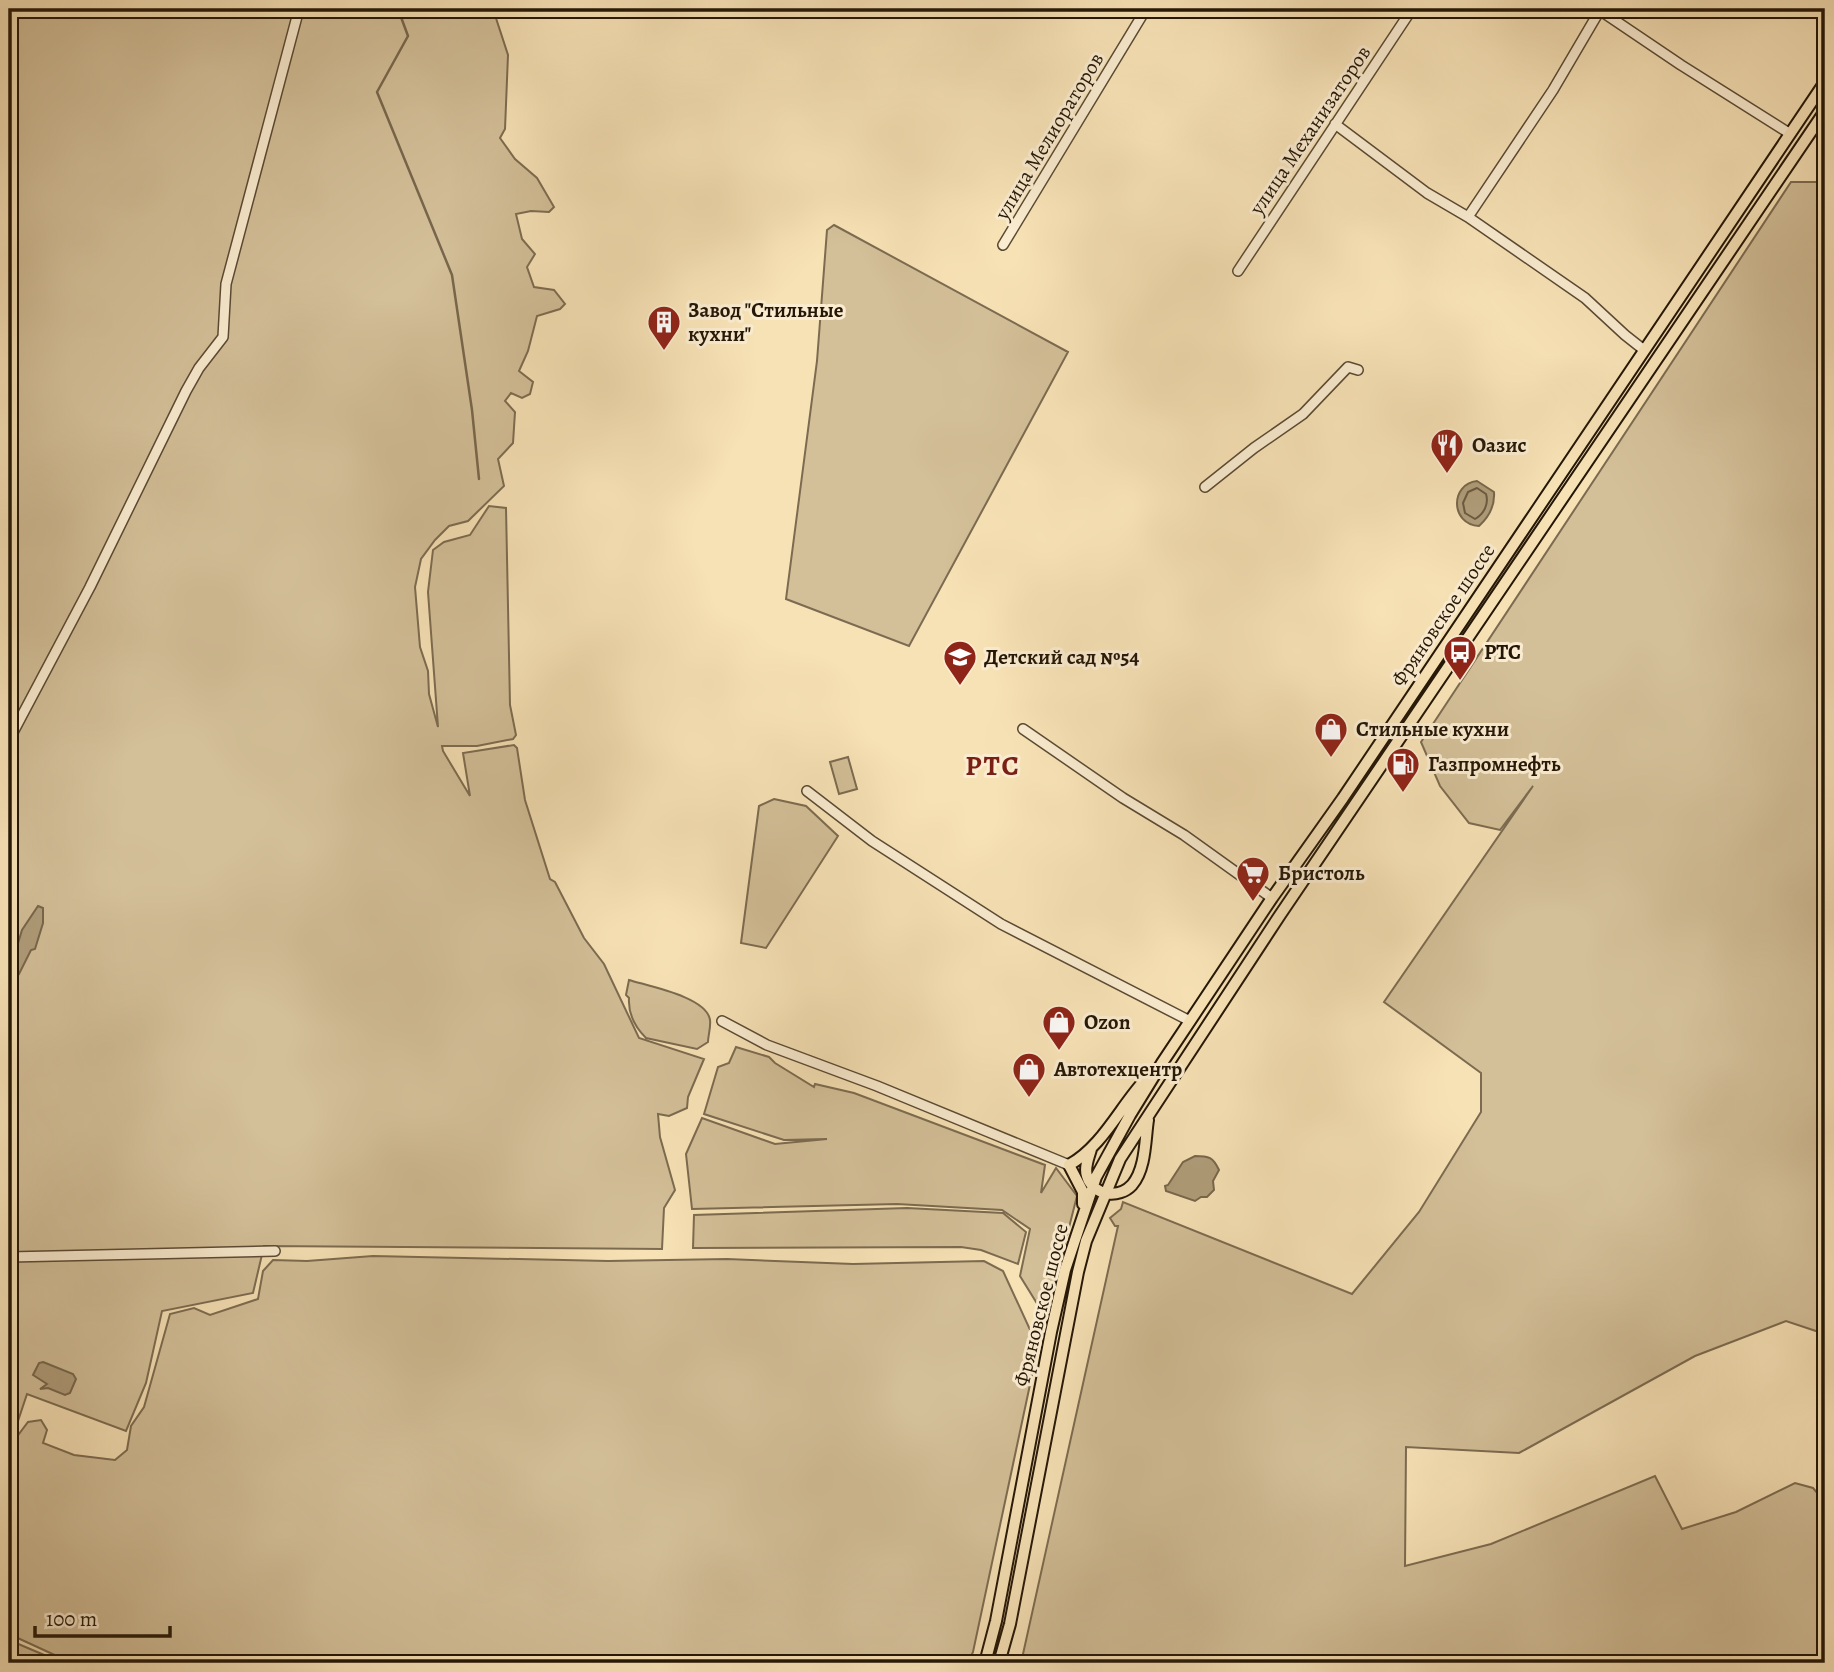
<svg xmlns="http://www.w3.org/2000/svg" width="1834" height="1672" viewBox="0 0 1834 1672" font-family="Alegreya,serif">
	<rect width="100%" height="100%" fill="#f7e2b6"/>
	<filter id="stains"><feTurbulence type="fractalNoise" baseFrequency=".00286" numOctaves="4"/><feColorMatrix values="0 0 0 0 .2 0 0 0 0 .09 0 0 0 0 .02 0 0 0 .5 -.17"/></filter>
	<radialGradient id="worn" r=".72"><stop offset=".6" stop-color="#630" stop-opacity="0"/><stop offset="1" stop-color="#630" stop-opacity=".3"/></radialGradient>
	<path fill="#d3bf98" stroke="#7c6b50" stroke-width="2" d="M9 9H493L508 55 505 129 500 138 515 159 537 178 554 207 549 212 531 211 516 214 522 239 535 254 527 267 534 287 554 290 565 304 560 309 537 316 528 351 519 371 533 382 530 394 522 398 511 393 505 401 515 412 513 443 498 459 504 486 468 521 449 526 435 540 421 559 415 587 420 647 428 671 429 694 438 727 428 592 433 550 444 542 470 535 489 506 506 508 510 705 516 735 513 739 477 746H442L443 751 470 796 463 753 514 745 517 748 525 800 550 879 555 882 584 938 604 964 639 1038 704 1059 688 1097 687 1108 669 1116 658 1114 660 1137 675 1190 664 1208 662 1249 264 1246 253 1293 162 1311 146 1383 126 1431 27 1394 9 1448Z
		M1791 182H1825V1334L1786 1321 1695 1356 1519 1453 1406 1447 1405 1566 1491 1544 1655 1476 1682 1529 1736 1512 1795 1483 1813 1488 1825 1502V1663H1021L1118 1226H1115L1110 1218 1121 1209 1123 1202 1352 1294 1419 1212 1481 1112V1073L1384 1002 1533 786 1500 830 1469 823 1440 786 1421 742Z
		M834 225 1068 352 909 646 786 599 817 361 827 230Z
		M848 757 857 789 839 794 830 762Z
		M774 799 806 806 838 836 766 948 741 943 759 806Z
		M629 980C648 986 707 997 710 1020 711 1027 708 1036 708 1042L697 1049 646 1038C635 1027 628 1013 629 998L626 995Z
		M736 1047 769 1057 775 1063 814 1087 815 1084 854 1093 1045 1165 1041 1193 1056 1168 1077 1196 1046 1318 1020 1276 1030 1229 1002 1210 897 1204 692 1209 686 1154 702 1118 775 1144 827 1139 784 1140 704 1114 718 1067 729 1063Z
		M907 1208 1003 1213 1026 1232 1018 1264 981 1250 961 1247 693 1248 694 1215Z
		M373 1256 608 1261 727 1259 853 1264 984 1261 1003 1271 1038 1347 973 1652 968 1663H72L9 1634V1457L16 1438 28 1422 41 1420 47 1430 43 1443 74 1455 115 1460 127 1450 131 1426 144 1407 170 1314 194 1308 210 1315 258 1299 263 1271 273 1260 307 1261Z
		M9 1640 63 1663H9Z"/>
	<path fill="#b09d7a" stroke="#78674c" stroke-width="2" d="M1477 481 1494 492C1495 506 1490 516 1479 526 1450 524 1450 484 1477 481Z
		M38 906 43 908V923L35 949 31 950 19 974 10 970 22 930Z
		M1195 1156C1209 1156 1213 1157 1219 1170L1213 1181 1214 1190 1207 1197H1201L1195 1201 1166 1191 1165 1186 1168 1185 1183 1162Z
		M43 1362 73 1374 76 1379 70 1393 65 1395 48 1388 40 1389 47 1384 33 1375 39 1363Z"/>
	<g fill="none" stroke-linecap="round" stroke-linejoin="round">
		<path stroke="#6a5a40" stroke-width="2" d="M1477 488 1486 494C1489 504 1484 514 1475 519L1465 513 1463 503 1468 492Z"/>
		<path stroke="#78674c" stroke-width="2.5" d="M398 9 408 36 377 92 452 275 472 410 479 479"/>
		<defs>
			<path id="minor" d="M1598 9 1681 65 1789 133
				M1335 124 1427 193 1468 217 1585 298 1625 335 1644 350
				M1468 217 1553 90 1600 10
				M1003 245 1146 9
				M1238 271 1412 9
				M1205 487 1254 448 1303 414 1348 367 1358 370
				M1023 729 1123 798 1184 835 1272 898
				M9 740 90 587 186 391 199 368 223 337 226 284 299 9
				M807 791 872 841 1001 924 1190 1021
				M722 1021 767 1045 877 1086 1069 1165
				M9 1257 275 1251"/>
			<path id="major" d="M1091 1149C1089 1157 1084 1167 1087 1176 1093 1196 1119 1199 1132 1185 1146 1169 1145 1139 1148 1120
				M1069 1165C1102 1147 1120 1107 1145 1080
				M1069 1165 1083 1192V1204
				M985 1663 996 1621 1051 1332 1065 1270 1096 1177 1130 1115 1162 1063 1272 898 1343 798 1825 82
				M999 1663 1010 1624 1078 1272 1086 1241 1120 1159 1152 1110 1280 915 1825 111"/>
		</defs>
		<use href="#minor" stroke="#5a4a33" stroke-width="12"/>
		<use href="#major" stroke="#251707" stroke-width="14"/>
		<use href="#minor" stroke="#faecd0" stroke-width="9"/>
		<use href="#major" stroke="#f7e2b6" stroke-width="10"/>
	</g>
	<defs>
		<symbol id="building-pin" viewBox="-11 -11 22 30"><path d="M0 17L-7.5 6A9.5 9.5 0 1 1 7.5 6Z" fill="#8f2418" stroke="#faecd0"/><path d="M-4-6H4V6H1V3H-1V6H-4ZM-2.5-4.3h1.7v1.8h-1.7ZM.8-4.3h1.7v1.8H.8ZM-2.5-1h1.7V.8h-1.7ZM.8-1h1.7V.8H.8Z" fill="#fff"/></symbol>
		<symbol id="restaurant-pin" viewBox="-11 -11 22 30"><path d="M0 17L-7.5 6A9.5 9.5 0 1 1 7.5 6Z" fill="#8f2418" stroke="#faecd0"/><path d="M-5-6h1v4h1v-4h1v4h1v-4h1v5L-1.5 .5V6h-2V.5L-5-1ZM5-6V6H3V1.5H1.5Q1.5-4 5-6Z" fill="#fff"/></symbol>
		<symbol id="bus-pin" viewBox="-11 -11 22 30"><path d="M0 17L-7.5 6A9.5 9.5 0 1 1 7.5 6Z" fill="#8f2418" stroke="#faecd0"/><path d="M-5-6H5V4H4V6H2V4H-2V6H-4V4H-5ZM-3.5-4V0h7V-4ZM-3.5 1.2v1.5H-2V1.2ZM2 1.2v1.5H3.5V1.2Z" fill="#fff"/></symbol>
		<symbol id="school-pin" viewBox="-11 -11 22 30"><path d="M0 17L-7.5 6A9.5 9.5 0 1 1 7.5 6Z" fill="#8f2418" stroke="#faecd0"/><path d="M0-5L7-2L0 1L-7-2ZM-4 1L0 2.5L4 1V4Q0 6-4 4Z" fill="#fff"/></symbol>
		<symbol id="shop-pin" viewBox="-11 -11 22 30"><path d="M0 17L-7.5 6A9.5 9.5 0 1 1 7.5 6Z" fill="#8f2418" stroke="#faecd0"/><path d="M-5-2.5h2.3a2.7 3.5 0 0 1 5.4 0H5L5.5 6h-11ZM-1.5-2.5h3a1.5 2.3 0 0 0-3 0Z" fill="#fff"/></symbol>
		<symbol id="fuel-pin" viewBox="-11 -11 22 30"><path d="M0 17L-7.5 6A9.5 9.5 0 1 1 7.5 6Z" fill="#8f2418" stroke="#faecd0"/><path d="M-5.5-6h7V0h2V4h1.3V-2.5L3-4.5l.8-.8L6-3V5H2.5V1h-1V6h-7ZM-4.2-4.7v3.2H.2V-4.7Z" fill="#fff"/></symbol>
		<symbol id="supermarket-pin" viewBox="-11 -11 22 30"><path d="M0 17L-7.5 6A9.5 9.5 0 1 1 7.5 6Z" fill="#8f2418" stroke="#faecd0"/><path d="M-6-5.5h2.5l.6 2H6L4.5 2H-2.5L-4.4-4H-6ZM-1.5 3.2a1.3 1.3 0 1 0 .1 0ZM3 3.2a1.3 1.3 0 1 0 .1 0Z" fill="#fff"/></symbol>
	</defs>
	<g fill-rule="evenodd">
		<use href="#building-pin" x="645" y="303" width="38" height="52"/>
		<use href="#restaurant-pin" x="1428" y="426" width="38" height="52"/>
		<use href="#bus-pin" x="1441" y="633" width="38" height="52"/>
		<use href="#school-pin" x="941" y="638" width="38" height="52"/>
		<use href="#shop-pin" x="1312" y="710" width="38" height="52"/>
		<use href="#fuel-pin" x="1384" y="745" width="38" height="52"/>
		<use href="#supermarket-pin" x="1234" y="854" width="38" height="52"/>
		<use href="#shop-pin" x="1040" y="1003" width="38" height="52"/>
		<use href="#shop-pin" x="1010" y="1050" width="38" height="52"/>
	</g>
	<g text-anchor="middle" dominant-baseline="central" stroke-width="6" stroke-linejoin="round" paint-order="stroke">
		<g font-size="21" fill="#251707" stroke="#faecd0">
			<text transform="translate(1310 130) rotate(-56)">улица Механизаторов</text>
			<text transform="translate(1049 136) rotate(-59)">улица Мелиораторов</text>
			<text transform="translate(1443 615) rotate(-56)">Фряновское шоссе</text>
			<text transform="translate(1041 1305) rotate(-76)">Фряновское шоссе</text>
		</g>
		<g font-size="21" font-weight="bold" fill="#251707" stroke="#faecd0" text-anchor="start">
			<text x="688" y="310">Завод "Стильные<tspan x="688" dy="24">кухни"</tspan></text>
			<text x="1472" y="445">Оазис</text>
			<text x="1484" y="652">РТС</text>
			<text x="984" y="657">Детский сад №54</text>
			<text x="1356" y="729">Стильные кухни</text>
			<text x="1428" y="764">Газпромнефть</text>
			<text x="1278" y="873">Бристоль</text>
			<text x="1084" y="1022">Ozon</text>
			<text x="1054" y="1069">Автотехцентр</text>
		</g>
		<g font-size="28" font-weight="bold" letter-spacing="2" fill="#7a1f14" stroke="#faecd0">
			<text x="993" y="766">РТС</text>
		</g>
	</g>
	<rect width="1834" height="1672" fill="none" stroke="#f7e2b6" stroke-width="35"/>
	<rect x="10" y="10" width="1813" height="1651" fill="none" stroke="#251707" stroke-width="3.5"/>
	<rect x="18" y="18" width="1799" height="1637" fill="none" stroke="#251707" stroke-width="2"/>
	<path d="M35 1626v10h135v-10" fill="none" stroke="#251707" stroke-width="3.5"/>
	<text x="46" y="1626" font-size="21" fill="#251707" stroke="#faecd0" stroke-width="5" paint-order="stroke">100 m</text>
	<rect width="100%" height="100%" filter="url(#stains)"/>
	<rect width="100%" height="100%" fill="url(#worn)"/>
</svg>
